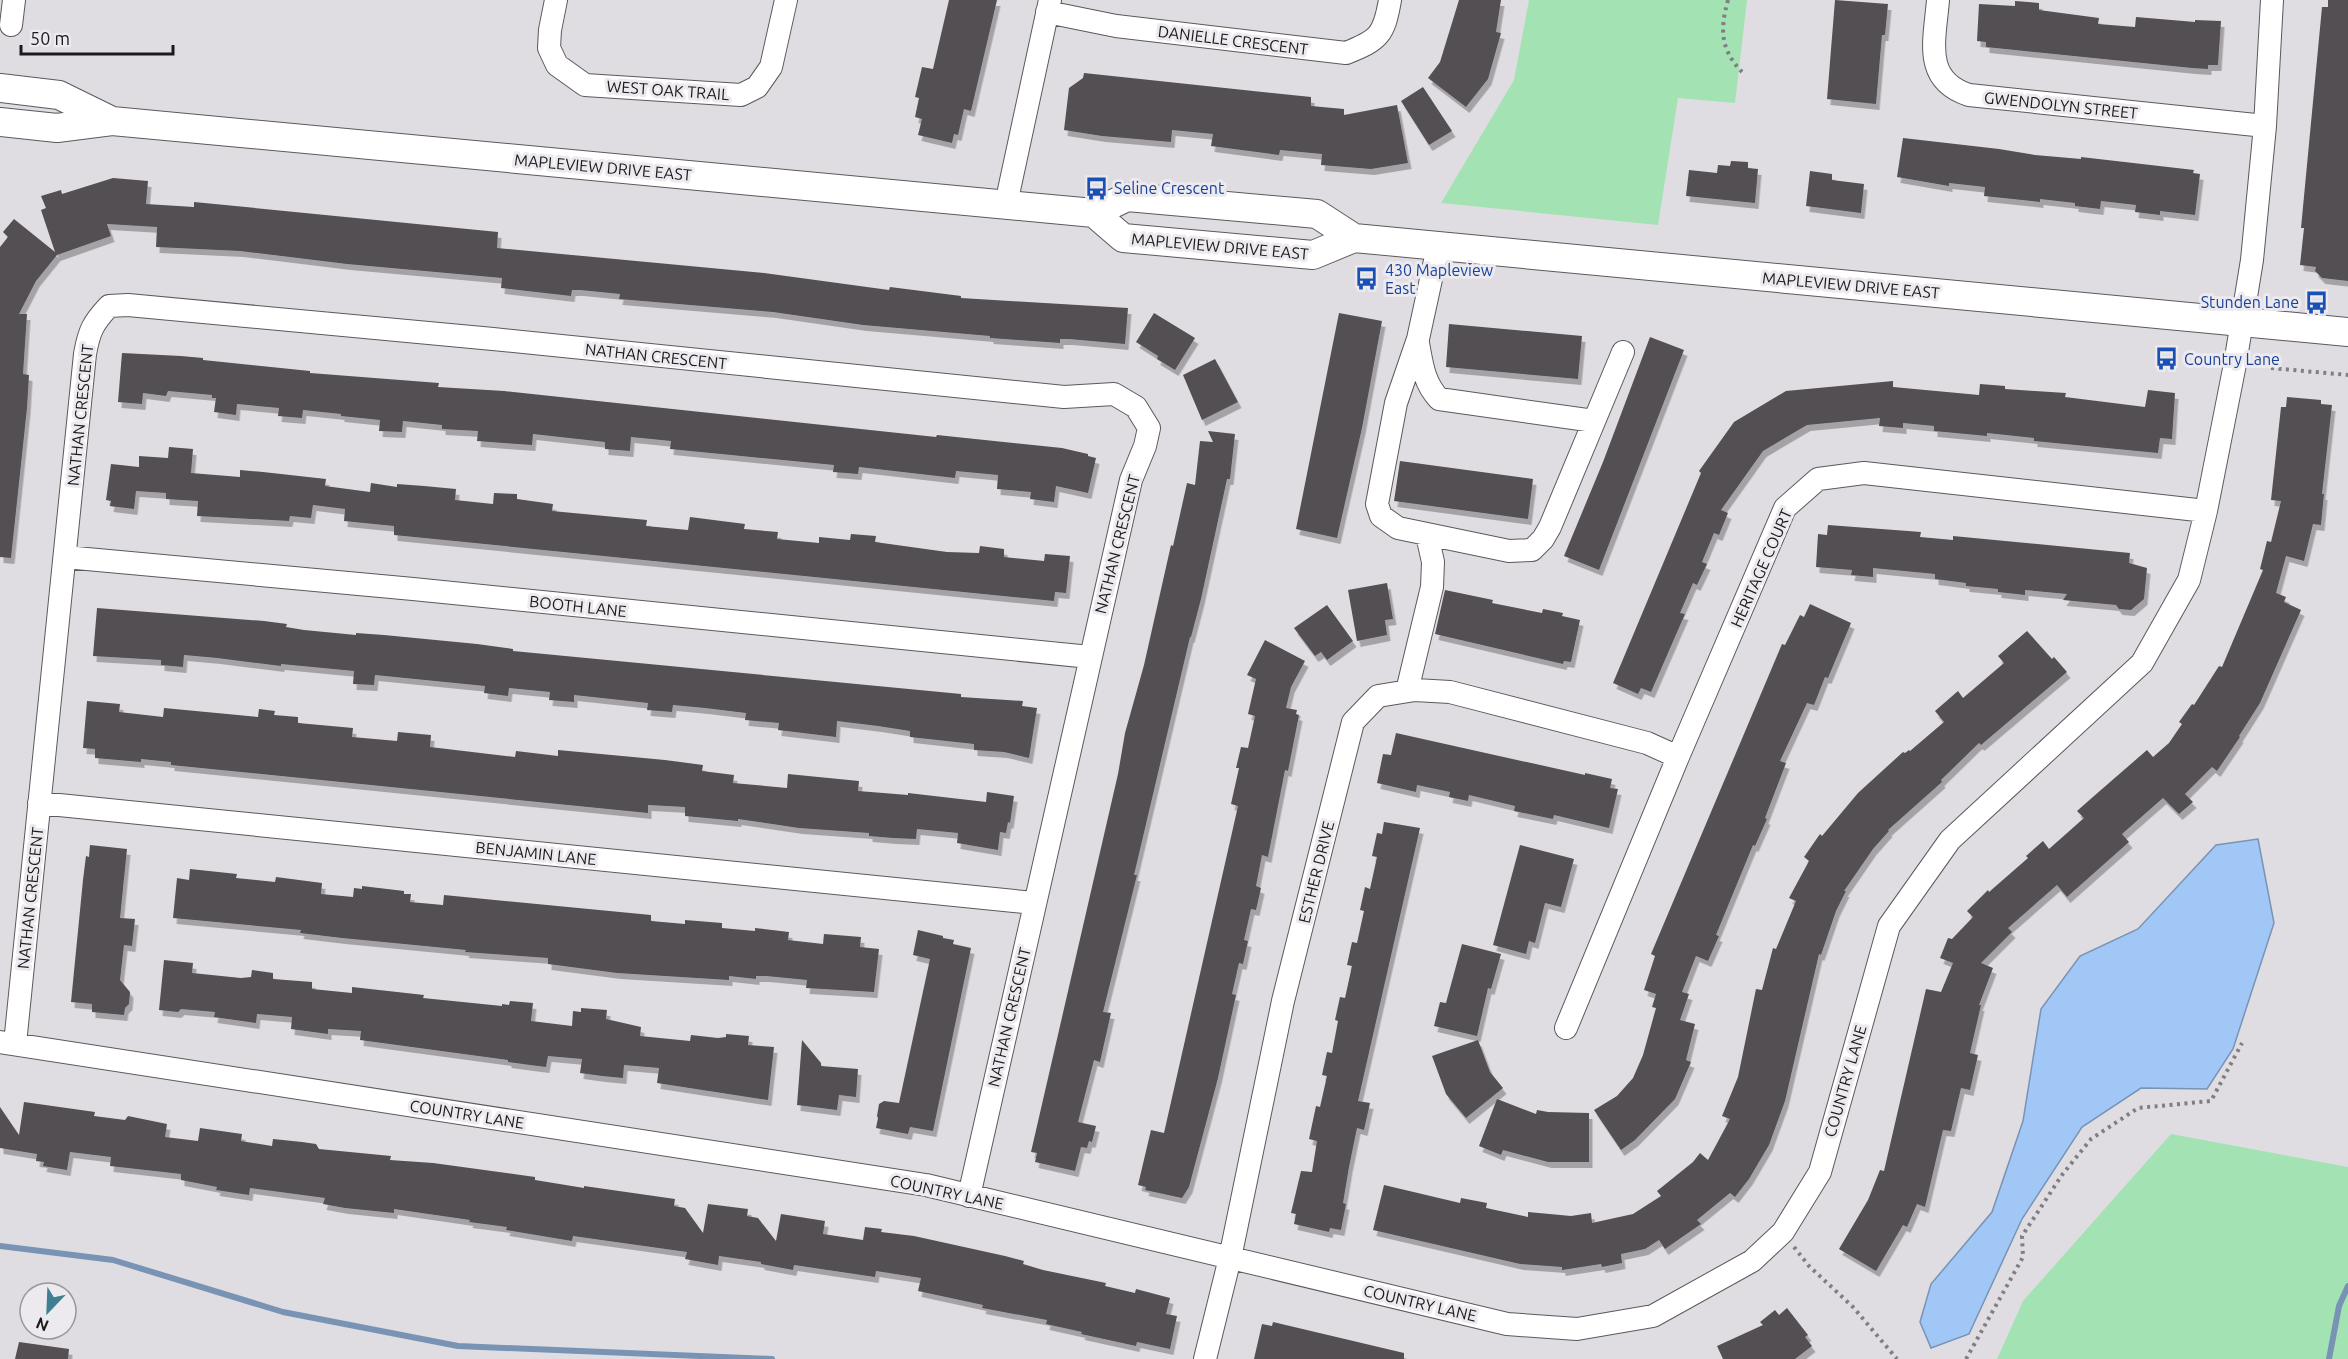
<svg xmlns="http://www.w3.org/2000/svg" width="2348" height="1359" viewBox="0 0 2348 1359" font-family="Ubuntu,sans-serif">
	<defs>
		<filter id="shadow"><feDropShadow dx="3.5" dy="6" stdDeviation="0" flood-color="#0004"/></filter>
	</defs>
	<rect width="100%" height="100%" fill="#e0dde2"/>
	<path fill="#a3e2b3" d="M1529 0H1747L1735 103 1678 98 1658 225 1441 203 1514 80Z
		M2171 1134 2348 1167V1359H1997L2023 1301Z"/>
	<path fill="#a0c7f5" stroke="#7893b4" stroke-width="1.5" d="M2258 839 2274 923 2233 1049 2207 1089 2141 1088 2082 1127 2022 1219 1969 1334 1931 1348 1920 1322 1931 1284 1992 1212 2023 1121 2041 1009 2080 956 2138 929 2216 845Z"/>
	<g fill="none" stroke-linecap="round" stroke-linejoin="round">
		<path stroke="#7893b4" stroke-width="6" d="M0 1246 113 1260 283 1312 458 1346 772 1359
			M2329 1359 2339 1306 2348 1286"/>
	</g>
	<path fill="#524f53" filter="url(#shadow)" d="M949 0H997L971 111 964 109 958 135 954 134 952 143 918 135 922 119 915 117 919 98 915 97 922 67 933 69Z
		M1459 0H1501L1496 32 1501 33 1488 79 1466 107 1428 78 1440 62Z
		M1835 0 1888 4 1885 35H1882L1876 104 1827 99Z
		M2328 0H2348V281L2322 278 2315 271 2316 267 2300 265 2304 228H2301L2322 7H2328Z
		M2015 1 2039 3V10L2099 18 2098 24 2135 27 2136 17 2195 22V20L2221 21 2218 65H2208V69L2192 68 1986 47V42L1977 41 1979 4 2015 6Z
		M1084 73 1311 97V106L1344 109V115L1397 105 1408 163 1371 169 1321 165 1322 154 1280 150 1279 155 1211 146 1213 134 1172 130 1171 142 1102 136 1064 130 1069 88 1083 78Z
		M1423 87 1452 131 1429 145 1401 101Z
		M1903 138 1999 149 2035 155 2081 159V157L2194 170 2193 173 2200 174 2195 215 2160 211V215L2135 212 2136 205 2101 201 2100 209 2075 206V203L2040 199V202L1984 196 1985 187 1949 183V186L1897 177Z
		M1731 161 1748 162V168L1758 169 1755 203 1686 196 1689 170 1717 173 1718 165 1730 166Z
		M1810 171 1832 174V180L1864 184 1861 213 1806 206Z
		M113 178 148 181 146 204 194 207V202L498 232 497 248 764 273 889 290 890 287 961 296V298L1128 308 1125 344 1069 339H1060V343L990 338V336L863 325 773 312 619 299 620 294 580 290H572L571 296 501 288 502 278 347 264 240 251 156 247 157 227 107 224 111 236 57 255 36 281 19 314H27L23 374 29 375 27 408 11 558 0 557V247L8 237 3 232 14 219 55 252 41 210 46 208 41 196 61 190 62 194Z
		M1154 313 1195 338 1175 370 1157 359 1158 356 1136 342Z
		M1339 313 1382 321 1362 428 1337 538 1296 529Z
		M1449 324 1582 336 1578 379 1446 367Z
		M1650 337 1684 350 1599 570 1564 556 1603 462Z
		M122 353 181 356 203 358V360L310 371V373L439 383 438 387 504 391 936 437 937 435 1062 448 1088 454V456L1096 458 1088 493 1056 486 1054 502 1030 499 1031 492 997 489 998 475 956 471 955 478 859 467 858 474 833 472 834 465 670 449 671 441 631 437 630 451 605 449V442L533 434 532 445 477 441 478 431 442 429V425L403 421 402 432 379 431 380 420 341 416V414L303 410 302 418 278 416 279 408 237 404 236 415 214 412 216 398H212V395L168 391 166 396 143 393 142 404 118 402Z
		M1215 359 1238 402 1202 420 1183 375Z
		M1893 381V387L1979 395 1980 384 2005 386V389L2066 393 2065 397 2145 407 2148 390 2175 393 2172 439 2160 438 2158 453 2034 441V438L1987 433V436L1934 431V426L1903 423V428L1879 426 1880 418 1807 425 1763 451 1721 510 1728 513 1719 535 1714 533 1702 562 1707 564 1697 585 1693 583 1680 613 1685 614 1651 692 1641 688 1638 694 1613 683 1701 473 1699 471 1734 422 1786 391Z
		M2287 397 2321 400V404L2332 405 2322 494H2324L2321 525 2313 524 2304 561 2286 556 2276 593 2286 597 2284 602 2301 610 2260 703 2239 736 2240 737 2217 771 2212 767 2185 794 2193 802 2179 814 2163 798 2122 834 2129 842 2067 897 2057 885 2008 928 2012 932 1981 963 1993 968 1979 1005H1981L1970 1053 1978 1055 1970 1090 1961 1088 1951 1131 1943 1130 1925 1207 1917 1204 1907 1227 1903 1225 1876 1271 1839 1249 1868 1200 1880 1170 1884 1171 1926 989 1941 992 1953 963 1940 958 1948 938 1952 939 1973 917 1967 911 1988 890 1989 892 2028 858 2026 856 2043 841 2049 849 2084 818 2077 811 2094 796 2147 750 2153 757 2169 743 2182 724 2179 722 2192 704 2194 705 2219 666 2222 667 2263 570 2260 569 2267 541 2271 542 2281 501 2271 500 2281 407H2286Z
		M1208 431 1235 434 1230 479H1227L1201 599 1191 637H1190L1134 875H1137L1103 1012 1111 1013 1100 1062 1094 1060 1078 1122 1096 1126 1092 1142 1089 1141 1087 1148 1081 1147 1075 1171 1035 1162 1037 1153 1031 1152 1118 774 1125 733 1144 665 1171 545 1173 546 1187 483 1195 485 1200 441 1213 442Z
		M169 447 193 449 191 473 240 477V470L263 472 326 479 325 486 370 492 371 483 397 487V484L424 486 456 489 455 500 493 504 494 493 517 494V499L553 504 552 511 647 520 646 526 688 530 690 517 745 524 744 529 778 532 777 539 819 543V537L850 540 851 534 876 536 875 542 947 552 979 553 980 546 1004 549V557L1044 561 1045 554 1070 556 1066 593 1055 592 1054 601 394 535V526L344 521 345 509 313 505 311 518 290 516 289 521 197 516 198 501 166 499V493L136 491 134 509 110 506 111 501 106 500 111 464 139 467V456L168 458Z
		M1400 461 1533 479 1528 519 1394 501Z
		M1828 525 1921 532 1920 537 1953 540V536L2130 553 2129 563 2147 568 2144 599 2131 610 2119 609 2116 605 2063 600 2067 594 2025 590V595L1998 592V589L1966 586V583L1935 579V574L1873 568V577L1851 575 1852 570 1816 567 1818 534 1827 535Z
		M1387 583 1393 619 1385 620 1387 635 1357 641 1348 590Z
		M1445 590 1493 600 1492 603 1542 613 1543 609 1563 613 1562 616 1580 620 1571 662 1564 661 1563 664 1435 634Z
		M1810 604 1851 623 1828 678 1825 677 1814 705 1807 703 1780 761 1786 763 1765 818 1767 819 1755 846 1753 845 1716 935 1719 936 1708 961 1696 956 1682 992 1689 994 1680 1020 1695 1024 1686 1060 1691 1062 1675 1099 1635 1140 1621 1150 1594 1110 1617 1096 1633 1078 1643 1055 1656 1008 1652 1007 1656 994 1644 990 1655 956 1651 954 1782 644 1785 645 1800 615 1804 617Z
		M1327 605 1353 641 1327 660 1321 652 1315 656 1294 628Z
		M97 608 264 621 287 624 286 627 304 630 356 635V633L384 635 477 644 513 649V651L961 694V697L1023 701 1022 706 1037 708 1029 758 1004 752 974 750V744L910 737V731L878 726 837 721 836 737 778 730 779 723 745 720 746 713 705 708 673 705 672 712 647 710 648 703 574 695V702L549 700 550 692 509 688 508 696 484 693 485 686 375 675 374 685 353 684 354 671 281 664V666L217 658 184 655 183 667 161 665V660L93 656Z
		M2027 631 2052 659 2054 657 2067 672 1981 745 1979 743 1941 780 1942 782 1888 830 1889 831 1873 849 1844 891H1846L1836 911 1821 955 1819 954 1785 1101 1769 1145 1749 1179 1735 1197 1730 1193 1697 1220 1701 1224 1665 1249 1659 1240 1645 1249 1621 1254 1622 1263 1602 1267 1601 1264 1562 1270V1267L1520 1264 1373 1230 1384 1185 1460 1203 1461 1198 1487 1203 1486 1208 1528 1217V1212L1571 1216 1591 1213 1592 1223 1633 1214 1661 1196 1657 1191 1693 1162 1700 1153 1708 1160 1730 1119 1722 1116 1738 1077 1756 989 1762 990 1773 948 1776 949 1796 901 1789 898 1809 861 1804 857 1820 834 1822 836 1858 793 1903 752 1905 753 1909 750 1910 751 1944 722 1935 711 1958 691 1963 698 2004 663 1998 656Z
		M1265 640 1305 661 1291 687 1286 708 1297 710 1296 714 1299 715 1288 771 1285 770 1268 857 1262 855 1256 886 1261 888 1256 910 1251 909 1244 940 1248 941 1243 964 1239 963 1232 994 1236 995 1218 1078 1189 1187 1182 1198 1145 1190 1146 1187 1138 1185 1151 1130 1164 1133 1238 806 1231 804 1239 768H1236L1241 747 1248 748 1255 716 1248 714 1256 679 1247 675Z
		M87 701 120 704 119 712 163 717 164 708 258 717 259 709 275 711 274 715 298 717V723L353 728 352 737 397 741 398 732 431 735 430 747 515 757 516 751 558 756V750L665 760 703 765 702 771 734 775 733 783 787 788 788 774 859 781 858 791 908 795V793L986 802 987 792 1014 796 1010 823 1008 822 1006 833 1000 832 998 850 957 843 958 833 917 829 916 839 893 838 869 836V833L799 828 738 819V821L685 816V807L648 805V813L171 765V762L141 759V762L95 758V749L83 748Z
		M1396 733 1585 775V773L1612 779 1610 788 1618 789 1609 828 1554 815 1553 819 1514 811 1515 806 1469 795 1468 801 1449 797 1450 792 1417 785 1416 792 1377 783 1383 754 1391 755Z
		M1384 822 1420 828 1358 1101 1370 1103 1364 1130 1357 1128 1349 1167 1343 1203 1346 1204 1341 1230 1330 1228 1329 1232 1294 1224 1296 1214 1291 1213 1301 1171 1312 1172 1317 1141 1309 1139 1316 1106 1320 1107 1327 1076 1322 1075 1327 1052 1332 1053 1338 1021 1335 1020 1340 997 1345 998 1352 966 1347 965 1352 942 1357 943 1364 911 1360 910 1365 887 1370 889 1377 857 1372 856 1377 833 1382 834Z
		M90 845 127 849 120 918 135 919 132 946 124 945 120 980 130 992 129 1004 125 1008 124 1015 92 1012V1004L71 1002 83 880 86 856 89 857Z
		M1520 845 1574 859 1561 907 1545 903 1535 943 1529 941 1526 954 1493 945Z
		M190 869 237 874 236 878 275 882 276 877 322 883 321 894 353 897 354 888 362 889V886L404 891V894H411L410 902 443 905 444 895 651 915V921L685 924V920L722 923V928L755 931V928L789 932 788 940 823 944 824 934 861 937 860 947 879 949 874 992 806 988 807 980 766 976H756V979L729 976V980L617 973 548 964V958L465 952 466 950 342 938 300 933 301 930 173 918 177 878 189 880Z
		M918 930 943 936V938L954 940 953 944 971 948 933 1131 910 1127 908 1134 876 1128 878 1118 877 1116 879 1104 884 1101 899 1103 930 959 913 955Z
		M1462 944 1501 954 1491 989 1488 988 1477 1036 1434 1026 1440 1002 1446 1003Z
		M164 960 193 963 192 973 241 978 251 977 252 970 273 973V979L312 982V989L352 993V987L424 995 423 998 502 1006V1004L509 1005 510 1001 533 1003 531 1021 572 1026 573 1011 581 1012V1008L607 1010 606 1019 641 1027 640 1036 690 1041 691 1035 718 1038 726 1037V1034L749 1036 748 1045 774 1047 768 1100 657 1083 659 1068 624 1065 623 1078 602 1076 580 1073 582 1059 548 1056 546 1067 530 1065 508 1062V1060L360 1040 361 1031 328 1029V1034L291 1029 292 1017 257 1014 256 1023 214 1017 215 1012 181 1009 178 1012 159 1010Z
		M802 1040 821 1063V1066L858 1069 856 1097 839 1095 837 1110 797 1105Z
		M1478 1040 1490 1072 1503 1088 1466 1118 1446 1094 1432 1056Z
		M1497 1099 1536 1114 1537 1110 1548 1112 1589 1113V1162H1548L1503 1150 1501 1155 1479 1146Z
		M24 1102 95 1112 94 1116 125 1120 128 1116 167 1124 165 1137 198 1141 200 1128 242 1134 241 1141 272 1146 273 1139 302 1142 316 1144 319 1149 391 1156 390 1160 433 1163 535 1177V1180L584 1188V1186L675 1199 674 1206 685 1208 703 1233 708 1204 748 1209 747 1216 758 1218 776 1241 781 1214 825 1221 823 1234 863 1240 865 1227 882 1229 881 1232 914 1236 1005 1256 1024 1261 1023 1264 1043 1270 1106 1283 1105 1286 1135 1293 1136 1289 1170 1298 1166 1314 1177 1316 1170 1349 1137 1342 1136 1346 1081 1334 1082 1332 1046 1324 1047 1320 982 1308 983 1305 918 1291 921 1278 876 1271 875 1277 794 1265 793 1270 761 1264V1262L719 1256 718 1265 685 1259 687 1252 573 1236 572 1241 506 1230 507 1227 469 1222 470 1220 394 1209V1213L345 1208 323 1204 325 1198 250 1188 249 1195 216 1190 217 1187 181 1180V1174L110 1166 111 1157 70 1152 67 1170 43 1166 44 1162 36 1161 37 1154 0 1148V1107L19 1135Z
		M1787 1308 1808 1335 1805 1337 1812 1346 1795 1359H1723L1717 1346 1763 1325 1760 1322 1775 1310 1779 1315Z
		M1273 1322 1404 1353V1359H1254L1262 1324 1272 1326Z
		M19 1342 69 1349 68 1359H15Z"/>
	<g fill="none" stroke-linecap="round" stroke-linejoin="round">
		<defs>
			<path id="minor" d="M556 0 550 30 549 48 557 65 585 85 741 95 757 87 771 67 786 0
				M1938 0C1935 39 1922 80 1969 95L2265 126
				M1047 12 1116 26 1346 53C1379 40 1384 35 1390 0
				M11 25 14 0
				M1006 204 1050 0
				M1438 247 1418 339 1396 403 1377 504 1381 516 1398 528 1509 551 1532 550 1543 539 1550 527 1623 352
				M1418 343C1422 365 1424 383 1439 399L1594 421
				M65 557 413 589 1090 657
				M1407 691 1432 587 1433 562 1427 535
				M39 803 1034 903
				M1566 1028 1678 757 1785 508 1818 479 1864 473 2206 511
				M0 1042 926 1185 1507 1324 1577 1329 1653 1316 1752 1261 1783 1232 1820 1172 1889 926 1950 840 2142 663 2189 580 2206 511 2235 364 2252 260 2265 126 2272 0
				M15 1044 85 354C89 331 93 323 109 306L128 305 493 339 1064 397 1114 394 1136 407 1149 428 1145 446 1131 480 969 1196
				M1205 1359 1230 1258 1283 1001 1353 722 1378 696 1415 690 1450 692 1647 743 1678 757"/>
			<path id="major" d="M0 88 59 95 112 121
				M0 122 57 128 112 121 1094 213 1127 197 1317 214 1354 238 2348 332
				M1094 213 1123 238 1313 255 1354 238"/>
		</defs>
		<use href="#minor" stroke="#5c595d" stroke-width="24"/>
		<use href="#major" stroke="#5c595d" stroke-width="30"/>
		<path stroke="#807e82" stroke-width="4" stroke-dasharray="3 4.5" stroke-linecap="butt" d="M1728 0C1720 29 1720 49 1742 72
			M2271 368 2348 375
			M1794 1247 1809 1266 1853 1307 1897 1359
			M1966 1359 2023 1257 2022 1236 2062 1175 2091 1139 2138 1108 2211 1101 2242 1043"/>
		<use href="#minor" stroke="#fff" stroke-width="22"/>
		<use href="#major" stroke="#fff" stroke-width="28"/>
	</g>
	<defs>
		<symbol id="bus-bare" viewBox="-9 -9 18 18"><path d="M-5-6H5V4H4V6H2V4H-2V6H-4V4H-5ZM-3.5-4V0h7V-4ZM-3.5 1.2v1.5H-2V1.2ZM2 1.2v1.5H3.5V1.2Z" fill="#1a4fb4" stroke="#edeaef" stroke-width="2.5" paint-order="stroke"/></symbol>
	</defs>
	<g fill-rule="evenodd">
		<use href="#bus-bare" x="1080" y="172" width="33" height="33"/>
		<use href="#bus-bare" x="1350" y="262" width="33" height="33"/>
		<use href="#bus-bare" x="2300" y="286" width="33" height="33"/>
		<use href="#bus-bare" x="2150" y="342" width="33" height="33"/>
	</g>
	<g text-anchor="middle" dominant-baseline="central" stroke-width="6" stroke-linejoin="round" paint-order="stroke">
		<g font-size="16" fill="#1b1a1c" stroke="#edeaef">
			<text transform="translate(1233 40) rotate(7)">DANIELLE CRESCENT</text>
			<text transform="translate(668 90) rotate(4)">WEST OAK TRAIL</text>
			<text transform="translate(2061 105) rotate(6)">GWENDOLYN STREET</text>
			<text transform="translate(603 167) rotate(5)">MAPLEVIEW DRIVE EAST</text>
			<text transform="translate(1220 246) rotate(5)">MAPLEVIEW DRIVE EAST</text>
			<text transform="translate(1851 285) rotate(5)">MAPLEVIEW DRIVE EAST</text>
			<text transform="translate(656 356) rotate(6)">NATHAN CRESCENT</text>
			<text transform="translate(80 415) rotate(-84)">NATHAN CRESCENT</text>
			<text transform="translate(1117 544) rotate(-76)">NATHAN CRESCENT</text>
			<text transform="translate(1761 568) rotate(-66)">HERITAGE COURT</text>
			<text transform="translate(578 606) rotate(6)">BOOTH LANE</text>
			<text transform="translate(536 853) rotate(6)">BENJAMIN LANE</text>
			<text transform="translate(1316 872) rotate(-76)">ESTHER DRIVE</text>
			<text transform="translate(30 898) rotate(-84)">NATHAN CRESCENT</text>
			<text transform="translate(1009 1017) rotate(-77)">NATHAN CRESCENT</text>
			<text transform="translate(1845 1081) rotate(-74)">COUNTRY LANE</text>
			<text transform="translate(467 1114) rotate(9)">COUNTRY LANE</text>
			<text transform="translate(947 1192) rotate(12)">COUNTRY LANE</text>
			<text transform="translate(1420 1303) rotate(13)">COUNTRY LANE</text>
		</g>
		<g font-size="16" fill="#164399" stroke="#edeaef" text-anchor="start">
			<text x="1114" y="188">Seline Crescent</text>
			<text x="1385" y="270">430 Mapleview<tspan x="1385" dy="18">East</tspan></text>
			<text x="2299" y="302" text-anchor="end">Stunden Lane</text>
			<text x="2184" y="359">Country Lane</text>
		</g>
	</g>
	<g transform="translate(48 1311) rotate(203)"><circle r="28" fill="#edeaef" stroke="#99979b" stroke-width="1.5"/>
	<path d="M0-4.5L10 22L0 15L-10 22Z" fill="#3e7f92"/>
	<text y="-9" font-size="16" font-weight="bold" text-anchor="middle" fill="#1b1a1c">N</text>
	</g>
	<path d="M21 45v9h152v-9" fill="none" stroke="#1b1a1c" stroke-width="3"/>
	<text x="30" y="45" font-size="18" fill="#1b1a1c" stroke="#edeaef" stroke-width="4.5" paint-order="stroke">50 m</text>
</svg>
